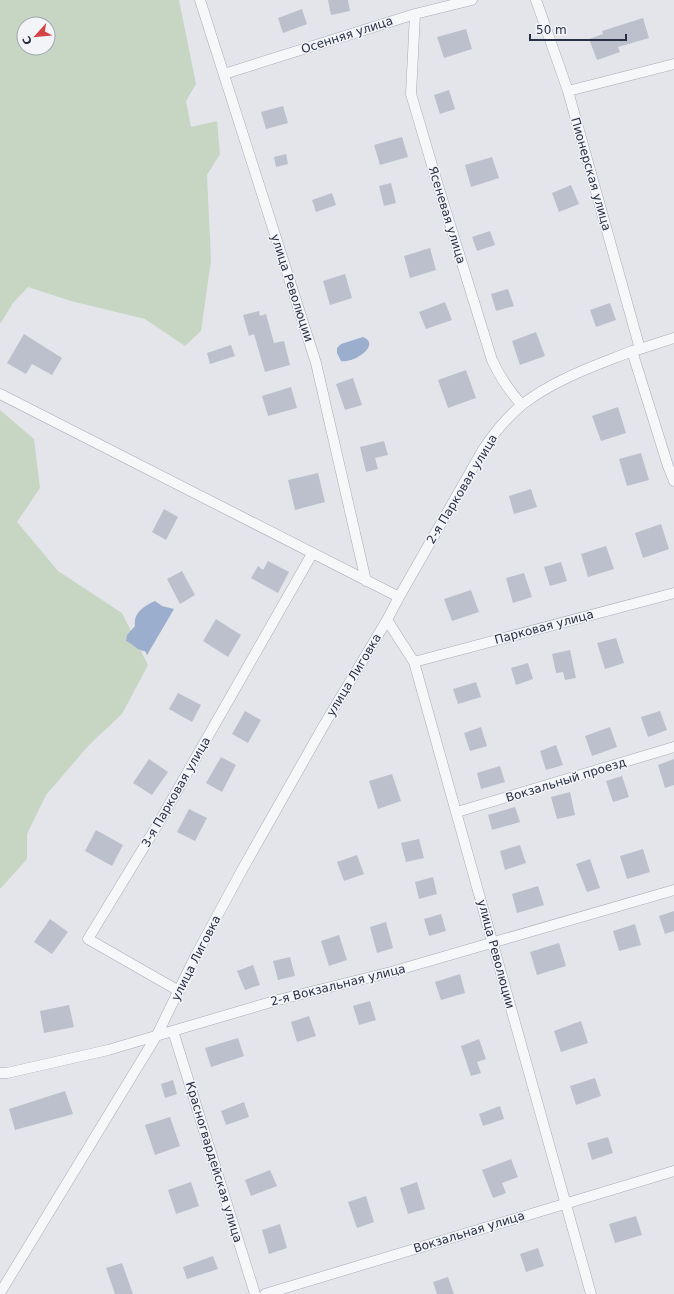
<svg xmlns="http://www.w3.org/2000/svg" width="674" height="1294" viewBox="0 0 674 1294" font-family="'DejaVu Sans',sans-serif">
	<rect width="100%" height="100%" fill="#e3e5eb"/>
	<path fill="#c6d6c3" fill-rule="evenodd" d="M0 0H179L196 84 186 101 191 127 217 121 220 154 207 175 211 260 201 331 185 346 145 319 71 301 28 287 13 303 0 324ZM24 24H48V48H24Z
		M0 410 34 439 40 488 17 522 58 571 122 613 148 665 122 714 89 745 46 795 27 834V859L0 889Z"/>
	<path fill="#9caecd" d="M363 337C382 345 353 364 341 361L337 353V348L341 344Z
		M155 601 162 606 174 609 147 655 145 651C138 651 133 644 126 641L127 635 135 626C133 613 144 606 155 601Z"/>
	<path fill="#bcc0cc" d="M328 0H348L350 11 331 15Z
		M302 9 307 24 283 33 278 18Z
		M643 18 649 38 618 47 620 52 597 60 589 39 603 34 602 31Z
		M466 29 472 49 444 58 437 37Z
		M449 90 455 109 440 114 434 95Z
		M283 106 288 123 266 129 261 112Z
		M402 137 408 157 380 165 374 145Z
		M286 154 288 164 276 167 274 157Z
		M492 157 499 178 471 187 465 165Z
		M391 183 396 203 384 206 379 186Z
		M571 185 579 204 559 212 552 193Z
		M332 193 336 205 316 212 312 200Z
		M490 231 495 245 477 251 472 237Z
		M430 248 436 270 410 278 404 256Z
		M345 274 352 298 330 305 323 281Z
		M508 289 514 306 496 311 491 294Z
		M445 302 452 320 426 329 419 312Z
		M610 303 616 320 596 327 590 310Z
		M259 311 260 316 266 314 274 343 284 341 290 365 265 372 254 334 249 336 243 315Z
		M536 332 545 356 520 365 512 341Z
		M24 334 62 358 52 375 32 364 26 374 7 363Z
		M231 345 235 356 210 364 207 353Z
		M466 370 476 398 448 408 438 380Z
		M353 378 362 405 345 410 336 384Z
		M291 387 297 408 268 416 262 396Z
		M618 407 626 433 601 441 592 416Z
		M384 441 388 455 375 458 378 469 366 472 360 447Z
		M641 453 649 480 627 486 619 459Z
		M318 473 325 502 295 510 288 480Z
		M531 489 537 507 514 514 509 496Z
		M164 509 178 517 166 540 152 532Z
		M661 524 669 549 643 558 635 533Z
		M606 546 614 569 588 577 581 554Z
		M268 561 289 572 278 593 251 578 258 566 263 570Z
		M561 562 567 581 550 586 544 567Z
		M182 571 195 595 180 604 167 579Z
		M524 573 532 597 513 603 506 578Z
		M471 590 479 612 452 621 444 599Z
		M216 619 241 635 228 657 203 641Z
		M616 638 624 663 605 669 597 643Z
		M570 650 576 678 565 680 563 672 556 673 552 654Z
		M528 663 533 679 516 685 511 668Z
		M476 682 481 697 458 704 453 689Z
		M178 693 201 705 192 722 169 709Z
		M245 711 261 720 248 743 232 734Z
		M660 711 667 730 648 737 641 717Z
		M481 727 487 746 470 751 464 733Z
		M610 727 617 747 592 756 585 736Z
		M556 745 563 765 546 770 540 751Z
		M221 757 236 765 222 792 206 783Z
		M149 759 168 772 152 795 133 783Z
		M674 759V785L665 788 658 765Z
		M500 766 505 782 481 789 477 773Z
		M392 774 401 801 378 809 369 781Z
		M622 776 629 797 613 802 606 781Z
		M570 792 575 815 557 819 551 797Z
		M515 807 520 822 492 830 488 815Z
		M189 809 207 818 195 841 177 832Z
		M96 830 123 845 112 866 85 851Z
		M419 839 424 858 406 862 401 843Z
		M520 845 526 863 505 870 500 851Z
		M643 849 650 872 627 879 620 856Z
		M357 855 364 874 344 881 337 862Z
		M590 859 600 888 587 892 576 864Z
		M433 877 437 894 419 899 415 882Z
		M538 886 544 905 517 913 512 894Z
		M674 911V931L665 934 659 916Z
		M441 914 446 931 429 936 424 919Z
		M50 919 68 932 52 954 34 942Z
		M386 922 393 948 377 953 370 927Z
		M635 924 641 945 619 951 613 931Z
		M339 935 347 960 329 966 321 941Z
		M559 943 566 966 537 975 530 952Z
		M290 957 295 976 278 980 273 961Z
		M253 965 260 985 245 990 237 971Z
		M460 974 465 993 441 1000 435 982Z
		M370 1001 376 1020 359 1025 353 1006Z
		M69 1005 74 1027 44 1033 40 1011Z
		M309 1016 316 1036 297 1042 291 1022Z
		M581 1021 588 1043 561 1052 554 1031Z
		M238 1038 244 1056 211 1067 205 1048Z
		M479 1039 486 1059 477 1062 481 1073 471 1076 461 1046Z
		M595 1078 601 1096 576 1105 570 1086Z
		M173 1080 177 1094 165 1098 161 1084Z
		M65 1091 73 1114 15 1130 9 1109Z
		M244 1102 249 1117 226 1125 221 1111Z
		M500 1106 504 1119 483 1126 479 1114Z
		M170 1117 180 1146 155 1155 145 1125Z
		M608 1137 613 1153 592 1160 587 1143Z
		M511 1159 518 1177 502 1183 506 1193 493 1198 482 1170Z
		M270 1170 277 1186 251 1196 245 1180Z
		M191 1182 199 1206 176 1214 168 1190Z
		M417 1182 425 1209 408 1214 400 1188Z
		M366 1196 374 1222 357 1228 348 1202Z
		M636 1216 642 1235 615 1243 609 1224Z
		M280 1224 287 1248 269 1254 262 1230Z
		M538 1248 544 1266 526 1272 520 1254Z
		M213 1256 218 1269 187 1279 183 1267Z
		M122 1263 133 1294H115L106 1268Z
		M448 1277 454 1294H437L433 1282Z"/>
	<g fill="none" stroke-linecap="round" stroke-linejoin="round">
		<defs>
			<path id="street" d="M200 0 316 363 366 581
				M536 0 568 91 640 349
				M415 14 411 94 439 189 492 360C500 377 509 391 522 405
				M224 74 415 14 472 0
				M568 91 674 64
				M632 351 668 466 674 481
				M0 394 399 597
				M387 620 414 662 591 1294
				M414 662 674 593
				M457 812 674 747
				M179 991 88 939 158 824 312 554
				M173 1031 255 1294
				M0 1073H7L108 1050 278 1000 391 972 674 890
				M0 1293 157 1035 195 957 242 870 324 725 387 620 399 597 484 448C495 432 508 416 523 404 555 379 595 366 632 351L640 349 674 338
				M265 1294 674 1171"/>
		</defs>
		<use href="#street" stroke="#a7abb6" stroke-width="11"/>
		<use href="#street" stroke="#f6f7f9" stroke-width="10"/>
	</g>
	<g text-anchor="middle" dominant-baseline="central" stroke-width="3" stroke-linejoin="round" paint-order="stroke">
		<g font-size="12" fill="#293045" stroke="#f3f4f8">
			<text transform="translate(347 35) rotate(-18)">Осенняя улица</text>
			<text transform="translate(591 174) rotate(74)">Пионерская улица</text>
			<text transform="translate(447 215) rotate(73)">Ясеневая улица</text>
			<text transform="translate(292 288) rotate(72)">улица Революции</text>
			<text transform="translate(462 489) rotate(-59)">2-я Парковая улица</text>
			<text transform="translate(544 627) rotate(-15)">Парковая улица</text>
			<text transform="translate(354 675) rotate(-59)">улица Лиговка</text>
			<text transform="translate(566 780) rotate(-17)">Вокзальный проезд</text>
			<text transform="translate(176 792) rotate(-60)">3-я Парковая улица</text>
			<text transform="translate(496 954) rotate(75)">улица Революции</text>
			<text transform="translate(196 958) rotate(-63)">улица Лиговка</text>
			<text transform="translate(338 985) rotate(-14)">2-я Вокзальная улица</text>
			<text transform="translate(214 1162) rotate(73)">Красногвардейская улица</text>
			<text transform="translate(469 1232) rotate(-17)">Вокзальная улица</text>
		</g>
	</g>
	<g transform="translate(36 36) rotate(243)"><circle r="19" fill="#f3f4f8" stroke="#a2a6b0"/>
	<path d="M0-3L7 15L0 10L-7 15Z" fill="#d54347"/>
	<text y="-6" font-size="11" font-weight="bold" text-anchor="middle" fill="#293045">С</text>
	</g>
	<path d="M530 34v6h96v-6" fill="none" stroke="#293045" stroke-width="2"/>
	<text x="536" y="34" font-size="12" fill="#293045" stroke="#f3f4f8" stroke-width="3" paint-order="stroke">50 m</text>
</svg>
